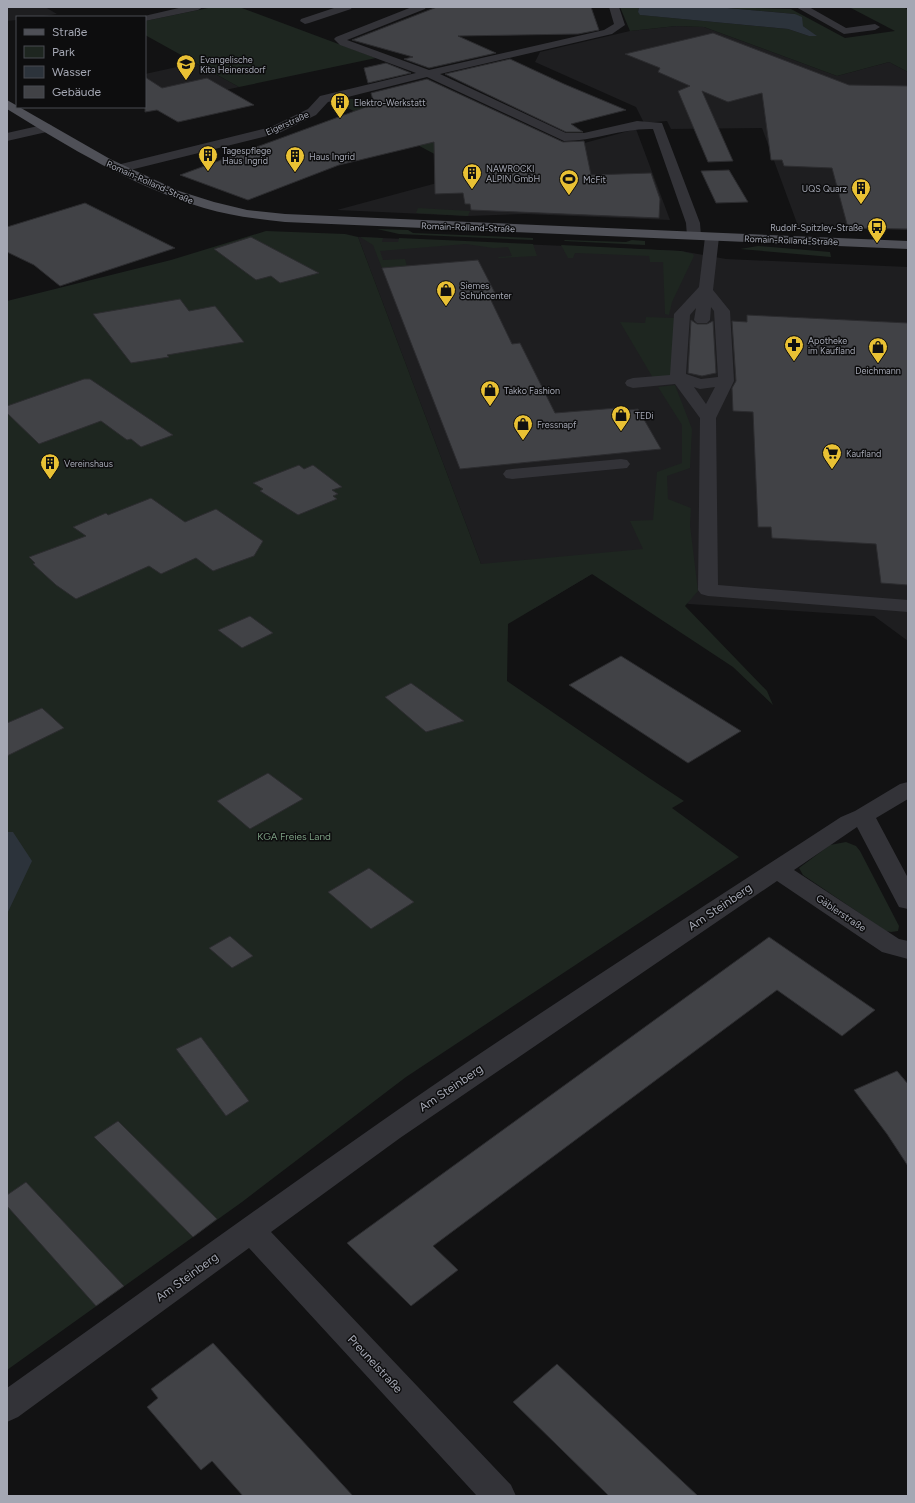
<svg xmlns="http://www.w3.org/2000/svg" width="915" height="1503" viewBox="0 0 915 1503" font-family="Figtree,sans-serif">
	<rect width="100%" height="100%" fill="#121213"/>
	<path fill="#1e1e20" d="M7 7H45L57 14 38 17H17V20L7 21Z
		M676 26 704 27 837 76 889 62 908 72V230L798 226 762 128 671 129 667 121 644 123 636 107 535 62 540 52 630 31Z
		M195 63 239 87 157 105 145 104V74Z
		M636 129 670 220 525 214 468 216 337 210Z
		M358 237 681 251 726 259 908 267V641L874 616 689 604 592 574 535 608 487 580Z"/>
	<path fill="#1e2620" d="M213 7H239L376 58 239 87 145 35V21Z
		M620 7H639L638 12 641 15 788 29 809 36H816L803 26 795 14 716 7 791 9 845 38 895 31 849 7H903L908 10V72L889 62 837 76 704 27 676 26 630 31Z
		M341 99H362L479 160 457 166 333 100Z
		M418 208 470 211 468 216 416 213Z
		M377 229 408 230 413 233 533 238V240L399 234Z
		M266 231 345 234 358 237 481 564 643 549 630 521 653 520 657 472 682 463V425L658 387 675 385 692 429 690 468 667 476 668 499 691 508 690 525 698 591 685 606 767 691 773 705 733 667 592 574 508 624 507 681 649 778 684 801 672 808 739 857 406 1077 242 1202 7 1370V301L171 260Z
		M360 237 383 238 382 242H398L399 238 533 244 537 256 499 258 498 257 512 256 508 247 493 248 466 244 380 251 383 260 405 259 407 266 382 268 373 245Z
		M565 240 626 242 632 240 645 241V245L564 241Z
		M561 245 681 251 693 254 694 256 672 302 669 315 665 314 663 262H650L649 256 575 253 573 258H568Z
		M758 246 830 252 831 257 740 249Z
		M646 317 674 318 673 376 653 378 620 322 645 323Z
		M846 842 856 846 860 851 899 926 898 931 891 932 886 931 803 875 799 868 830 845Z"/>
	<path fill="#2c333b" d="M639 7H716L795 14 802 17 803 26 817 36H809L788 29 640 15 638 12Z
		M7 832H13L32 861 7 914Z"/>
	<path fill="#414246" stroke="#2c2c2f" d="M437 7H591L599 30 578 34 458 36 496 53 429 68 404 59 413 57 352 40Z
		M713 33 849 85 908 86V229L848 228 832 168 784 166 782 160H771L762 93 728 102 702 91 733 161 708 162 678 91 690 86 658 72 660 68 625 54Z
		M510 59 564 84 626 110 571 124 583 132H566L445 74Z
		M386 63 411 73 368 83 364 68Z
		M145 77 162 88 207 78 254 105 178 122 157 110 145 112Z
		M427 79 563 142 584 141 591 175 651 173 660 199 659 218 471 210 470 204H465L463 193 435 194 434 142 339 165 248 200 180 175 374 104 371 93Z
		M729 170 748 202 716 203 701 171Z
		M85 203 175 248 60 286 34 265 7 252V227Z
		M251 237 319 273 280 283 271 276 256 280 214 249Z
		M478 260 495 293 488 294 512 344 520 343 555 413 617 408 619 411 638 409 661 449 460 469 382 268Z
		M180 299 189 311 215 306 244 342 167 355 169 357 131 363 93 314Z
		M747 315 908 323V585L881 583 876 544 772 538 771 527H758L753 412 733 411 732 388 736 381 732 321 747 322Z
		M691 320 697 324H707L713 321 716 373 702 376 688 373Z
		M84 379H90L173 435 141 447 131 439 127 440 101 421 39 444 7 413V406Z
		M299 465 304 469 313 465 342 487 332 490 338 494 333 496 337 499 298 515 260 491 263 489 253 483Z
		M151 498 185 522 216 509 263 541 254 556 213 571 196 558 161 574 149 566 76 599 56 585 33 564 35 563 29 557 86 536 73 527 106 513 108 515Z
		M250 616 273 633 242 648 218 630Z
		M621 656 741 731 688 763 569 685Z
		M411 683 464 721 426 732 385 697Z
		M42 708 64 728 7 756V723Z
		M268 773 303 799 250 829 217 801Z
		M369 868 414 902 371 929 328 892Z
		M230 936 253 956 232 968 209 948Z
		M769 937 875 1010 842 1036 777 990 433 1246 458 1270 411 1306 347 1243Z
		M201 1037 249 1101 226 1116 176 1049Z
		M897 1071 908 1084V1166L887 1134 854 1090Z
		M118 1121 217 1219 193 1237 94 1137Z
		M26 1182 124 1286 96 1306 7 1206V1195Z
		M213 1343 353 1496H243L212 1461 201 1470 147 1407 158 1398 151 1389Z
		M557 1364 698 1496H609L513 1402Z"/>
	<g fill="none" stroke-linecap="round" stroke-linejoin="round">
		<path fill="#333338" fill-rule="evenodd" d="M183 7H203L198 10 145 21V17H140Z
			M337 7H352L351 9 309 23 305 24 300 21 301 19Z
			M412 7H426L425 9 347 40 429 70 604 30 614 24 609 7H619L625 25 612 34 440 74 566 133H584L637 121 662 123 700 223 701 236 699 239H689L687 236 686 223 653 129C622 128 595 141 564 141L427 77 328 102 316 115 279 133 118 173 111 169 113 166 271 127 308 109 320 96 416 73 340 45 334 39 336 37Z
			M796 7H809L846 28 875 24 880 27 875 30 844 34Z
			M47 124 51 125 53 128 51 131 7 141V133Z
			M712 233 717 234 719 237 713 290 730 311 734 381 716 418 718 585 908 600V612L708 596 701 594 698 590 700 418 675 384 633 388 627 386 625 383 627 380 633 378 670 375 674 314 699 287 705 237 707 234ZM711 307 714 311 718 377 701 379 686 374 690 315 696 308 694 320 697 323H707L710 320ZM694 387 700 389 715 387 706 404Z
			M621 459 627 460 630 464 627 468 512 479 506 478 503 474 506 470 512 469Z
			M908 782V799L876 818 908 878V909L899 907 857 827 794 870 899 939 908 941V959L882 952 777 881 400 1138 271 1232 511 1485 516 1496H477L249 1248 18 1417 7 1422V1388C131 1300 254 1210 379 1123 531 1017 686 918 841 817L855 811 900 784Z"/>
		<path fill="#4f5057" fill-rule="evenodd" d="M7 100 110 159 179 191 214 202 247 210 285 214 908 241V249L285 222C258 219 231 216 204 208 133 186 70 148 7 109Z"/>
	</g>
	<defs>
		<symbol id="school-pin" viewBox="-11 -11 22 30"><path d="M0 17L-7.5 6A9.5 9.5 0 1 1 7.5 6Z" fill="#e9c134" stroke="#0d0d0e"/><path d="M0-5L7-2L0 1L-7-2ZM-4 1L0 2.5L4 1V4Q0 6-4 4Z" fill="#111"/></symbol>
		<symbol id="building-pin" viewBox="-11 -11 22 30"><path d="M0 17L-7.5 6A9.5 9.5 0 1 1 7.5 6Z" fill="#e9c134" stroke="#0d0d0e"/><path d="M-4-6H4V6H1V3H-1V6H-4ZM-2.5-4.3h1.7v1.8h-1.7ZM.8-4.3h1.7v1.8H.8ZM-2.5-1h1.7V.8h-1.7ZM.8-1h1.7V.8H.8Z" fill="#111"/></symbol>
		<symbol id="stadium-pin" viewBox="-11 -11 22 30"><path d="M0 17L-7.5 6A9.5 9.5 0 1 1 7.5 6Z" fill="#e9c134" stroke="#0d0d0e"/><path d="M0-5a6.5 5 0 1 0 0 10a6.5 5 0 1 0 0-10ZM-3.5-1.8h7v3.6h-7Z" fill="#111"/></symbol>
		<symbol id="bus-pin" viewBox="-11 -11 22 30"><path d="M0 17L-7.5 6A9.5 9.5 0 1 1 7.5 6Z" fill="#e9c134" stroke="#0d0d0e"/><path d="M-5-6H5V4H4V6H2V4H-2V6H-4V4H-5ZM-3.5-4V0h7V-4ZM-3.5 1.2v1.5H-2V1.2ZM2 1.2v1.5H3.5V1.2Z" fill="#111"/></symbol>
		<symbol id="shop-pin" viewBox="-11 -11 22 30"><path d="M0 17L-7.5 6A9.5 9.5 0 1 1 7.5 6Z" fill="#e9c134" stroke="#0d0d0e"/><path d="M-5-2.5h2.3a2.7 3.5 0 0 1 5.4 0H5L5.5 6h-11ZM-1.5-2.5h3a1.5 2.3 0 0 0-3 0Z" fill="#111"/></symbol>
		<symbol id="pharmacy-pin" viewBox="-11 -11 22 30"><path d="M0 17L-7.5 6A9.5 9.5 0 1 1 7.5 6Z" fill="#e9c134" stroke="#0d0d0e"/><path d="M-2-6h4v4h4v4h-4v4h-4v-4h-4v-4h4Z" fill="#111"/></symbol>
		<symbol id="supermarket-pin" viewBox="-11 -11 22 30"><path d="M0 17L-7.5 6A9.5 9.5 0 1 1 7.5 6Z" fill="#e9c134" stroke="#0d0d0e"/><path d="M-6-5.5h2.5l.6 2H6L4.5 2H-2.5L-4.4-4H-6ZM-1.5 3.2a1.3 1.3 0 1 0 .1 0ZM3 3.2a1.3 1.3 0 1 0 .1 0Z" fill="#111"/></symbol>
	</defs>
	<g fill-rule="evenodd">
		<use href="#school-pin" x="175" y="53" width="22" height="30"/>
		<use href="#building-pin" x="329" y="91" width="22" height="30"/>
		<use href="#building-pin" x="197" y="144" width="22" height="30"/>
		<use href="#building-pin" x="284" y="145" width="22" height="30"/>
		<use href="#building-pin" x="461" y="162" width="22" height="30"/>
		<use href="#stadium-pin" x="558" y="168" width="22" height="30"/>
		<use href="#building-pin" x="850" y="177" width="22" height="30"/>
		<use href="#bus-pin" x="866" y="216" width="22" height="30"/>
		<use href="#shop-pin" x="435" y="279" width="22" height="30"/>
		<use href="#pharmacy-pin" x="783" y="334" width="22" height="30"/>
		<use href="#shop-pin" x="867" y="336" width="22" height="30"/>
		<use href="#shop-pin" x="479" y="379" width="22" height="30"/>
		<use href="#shop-pin" x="610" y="404" width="22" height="30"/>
		<use href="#shop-pin" x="512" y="413" width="22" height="30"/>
		<use href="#supermarket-pin" x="821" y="442" width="22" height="30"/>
		<use href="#building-pin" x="39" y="452" width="22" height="30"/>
	</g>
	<g text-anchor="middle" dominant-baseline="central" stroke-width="3" stroke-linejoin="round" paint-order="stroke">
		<g font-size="9" fill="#a4a7b3" stroke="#0d0d0e" text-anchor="start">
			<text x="200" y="59">Evangelische<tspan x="200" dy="10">Kita Heinersdorf</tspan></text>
			<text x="354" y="102">Elektro-Werkstatt</text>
			<text x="222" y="150">Tagespflege<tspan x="222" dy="10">Haus Ingrid</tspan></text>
			<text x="309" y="156">Haus Ingrid</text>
			<text x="486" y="168">NAWROCKI<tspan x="486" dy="10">ALPIN GmbH</tspan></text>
			<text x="583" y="179">McFit</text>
			<text x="847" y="188" text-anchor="end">UQS Quarz</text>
			<text x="863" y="227" text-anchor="end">Rudolf-Spitzley-Straße</text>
			<text x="460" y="285">Siemes<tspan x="460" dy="10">Schuhcenter</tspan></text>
			<text x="808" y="340">Apotheke<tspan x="808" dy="10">im Kaufland</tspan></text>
			<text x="878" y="370" text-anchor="middle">Deichmann</text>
			<text x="504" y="390">Takko Fashion</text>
			<text x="635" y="415">TEDi</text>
			<text x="537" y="424">Fressnapf</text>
			<text x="846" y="453">Kaufland</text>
			<text x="64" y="463">Vereinshaus</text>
		</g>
		<g font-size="9" fill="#a4a7b3" stroke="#0d0d0e">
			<text transform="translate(287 123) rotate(-24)">Eigerstraße</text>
			<text transform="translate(150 182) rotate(24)">Romain-Rolland-Straße</text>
			<text transform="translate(468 227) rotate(2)">Romain-Rolland-Straße</text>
			<text transform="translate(791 240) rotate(2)">Romain-Rolland-Straße</text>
		</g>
		<g font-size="10" fill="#7b9e82" stroke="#0d0d0e">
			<text x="294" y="836">KGA Freies Land</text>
		</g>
		<g font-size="10" fill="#a4a7b3" stroke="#0d0d0e">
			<text transform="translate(841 913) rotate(34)">Gäblerstraße</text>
		</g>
		<g font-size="12" fill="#a4a7b3" stroke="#0d0d0e">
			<text transform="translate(720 907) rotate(-34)">Am Steinberg</text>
			<text transform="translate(451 1088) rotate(-34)">Am Steinberg</text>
			<text transform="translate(187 1277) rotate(-36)">Am Steinberg</text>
			<text transform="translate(375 1364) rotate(47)">Preunelstraße</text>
		</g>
	</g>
	<rect width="915" height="1503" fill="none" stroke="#a4a7b3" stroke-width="16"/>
	<rect x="16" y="16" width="130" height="92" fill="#0d0d0e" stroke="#494b50"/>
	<rect x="24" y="29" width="20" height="6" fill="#4f5057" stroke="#494b50"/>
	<text x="52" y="36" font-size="12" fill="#a4a7b3">Straße</text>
	<rect x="24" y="46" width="20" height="12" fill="#1e2620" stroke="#494b50"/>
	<text x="52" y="56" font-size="12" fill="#a4a7b3">Park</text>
	<rect x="24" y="66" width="20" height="12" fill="#2c333b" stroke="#494b50"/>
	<text x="52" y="76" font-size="12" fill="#a4a7b3">Wasser</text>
	<rect x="24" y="86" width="20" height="12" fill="#414246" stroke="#494b50"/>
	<text x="52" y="96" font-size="12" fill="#a4a7b3">Gebäude</text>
</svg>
